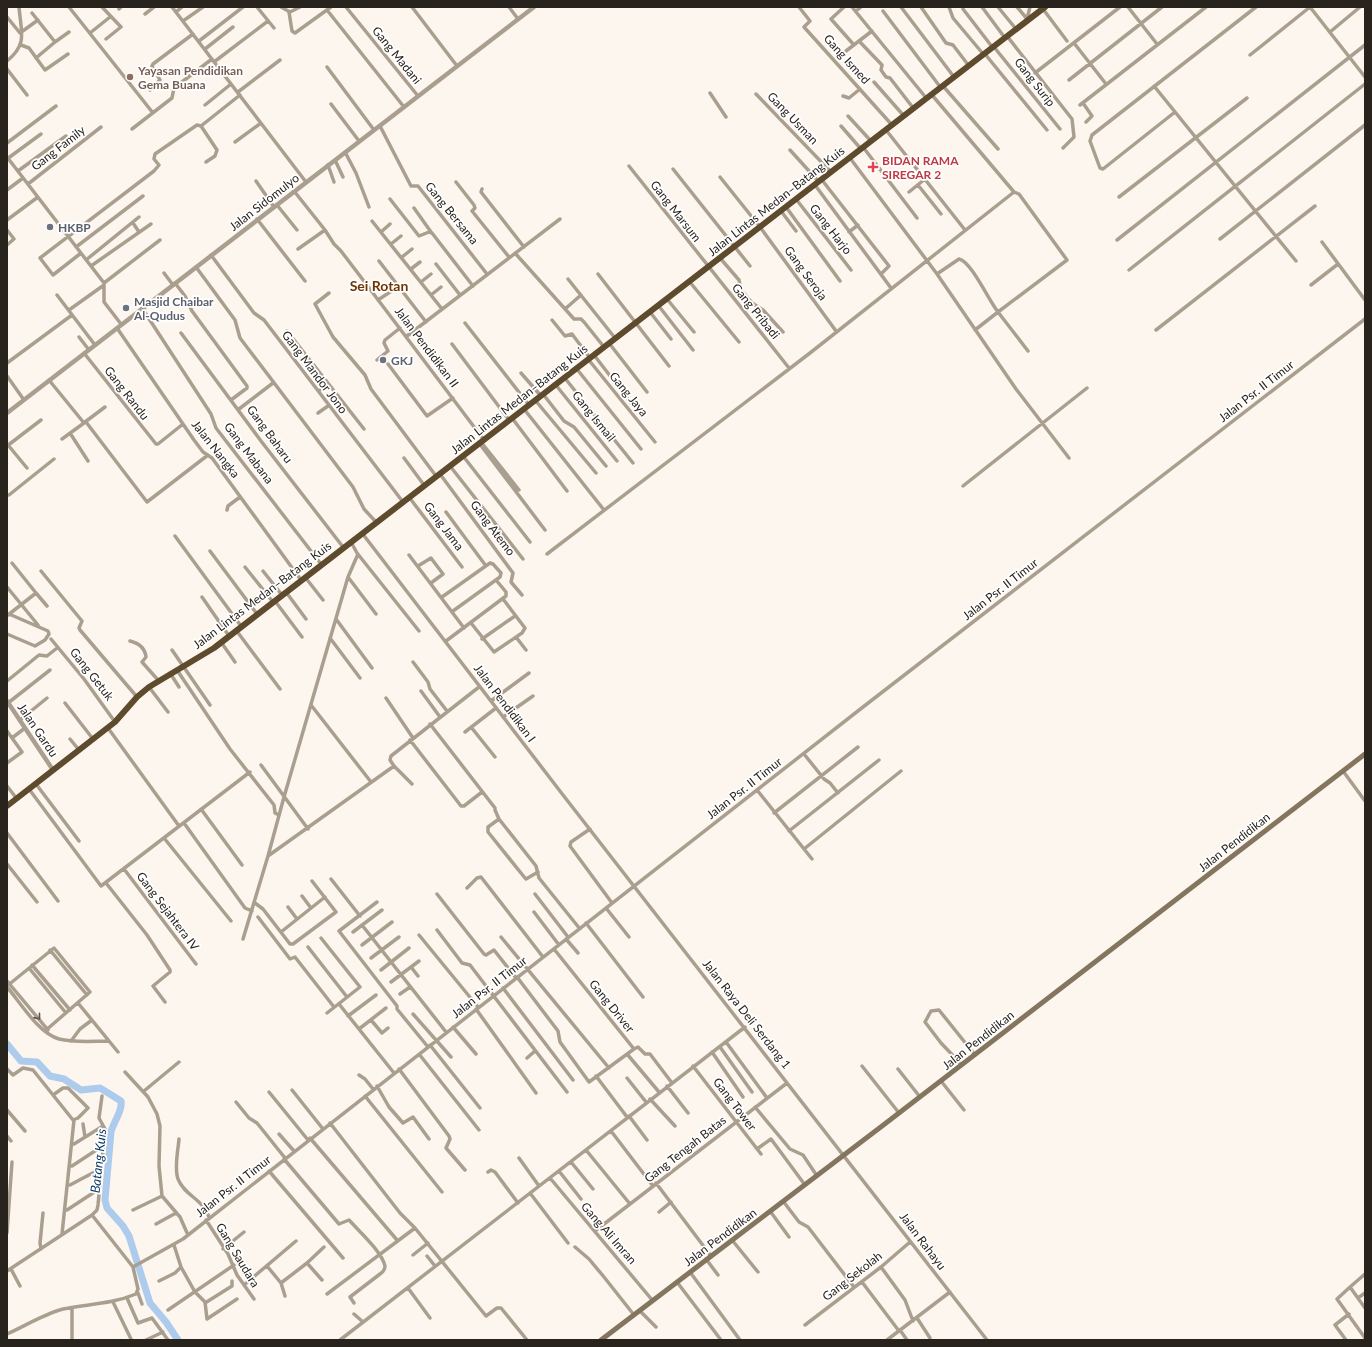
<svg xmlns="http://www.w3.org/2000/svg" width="1372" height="1347" viewBox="0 0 1372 1347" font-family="Lato,sans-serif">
	<rect width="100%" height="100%" fill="#fdf6ef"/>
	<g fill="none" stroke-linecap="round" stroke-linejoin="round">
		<path stroke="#adcbec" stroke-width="7" d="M7 1044 21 1061 37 1062 50 1076 64 1079 81 1090 100 1088 121 1101C123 1110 113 1123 111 1132L105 1200 107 1208 123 1226 129 1236 150 1303 166 1322 178 1340"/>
		<path stroke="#aa9f8f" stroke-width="3.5" d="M69 7 153 113
			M102 7 121 27 106 39
			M172 7 306 182
			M257 7 274 28
			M281 7 290 12 300 7
			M346 7 418 96
			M412 7 457 66
			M509 7 518 19
			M799 7 810 21 804 27 892 125
			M844 7 831 19 854 45
			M852 7 927 99
			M901 7 954 77
			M921 7 946 43 953 45 969 66
			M949 7 953 18 984 55
			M982 7 1005 38
			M998 7 1016 29
			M1017 7 1028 20
			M1128 7 1157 44
			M1310 7 1365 77
			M119 9 121 7
			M963 9 993 48
			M1043 9 1067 41
			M327 10 404 107
			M856 11 861 7
			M883 11 941 88
			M176 12 182 7
			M289 12 292 31 295 33 331 7
			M32 13 55 42 69 32
			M145 14 154 7
			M7 17 20 33 38 20
			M1027 19 1030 7
			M183 21 203 7
			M1330 32 1360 7
			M90 33 110 17
			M1007 36 1072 119 1074 137 1063 148
			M199 41 243 7
			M859 41 882 65 881 70 886 77 890 78 914 109
			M1074 43 1106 84
			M21 45 29 48 45 70 68 54
			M994 47 1060 129
			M205 49 233 27
			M846 51 872 31
			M985 54 1047 130
			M1250 55 1310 7
			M36 58 55 42
			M7 61C28 44 21 32 19 7
			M214 62 268 21
			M327 67 374 130
			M7 69 27 95
			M1035 73 1120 7
			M1069 80 1162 7
			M874 82 904 116
			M943 86 998 149
			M1154 86 1296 261
			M150 90 160 80 152 66 153 64 193 34
			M238 92 280 60
			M710 93 726 117
			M756 94 831 172
			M932 95 1014 192 1019 194 1067 260 998 312 1028 351
			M843 96 849 98 860 89
			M1083 103 1092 116 1086 122
			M331 104 359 141
			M205 105 231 84
			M1080 105 1206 7
			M1175 112 1103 169 1100 168 1090 141 1092 135 1256 7
			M848 116 871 141
			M201 126 240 95
			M380 126 411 186H418L487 274
			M841 126 861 149
			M132 129 172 98 174 88 212 59
			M886 130 965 230
			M235 142 261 123
			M7 143 56 106
			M863 147 917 218
			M790 150 819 182
			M345 152 356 173 369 207
			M7 157 104 283V302L121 324
			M850 158 937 274 1016 389 1069 458
			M7 159 41 134
			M335 160 343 177
			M328 165 334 182
			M629 166 789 368
			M673 169 750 266
			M18 171 66 136
			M720 177 760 227 836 331
			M822 180 889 266 881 274
			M256 181 274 207
			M456 182 474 205 475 208 472 211 509 257
			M28 184 101 127
			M815 185 891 288
			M918 185 941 214
			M482 189 481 192 524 247
			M7 190 23 178
			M294 191 325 230 334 244 341 251 357 272 484 440
			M909 192 925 179
			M1119 197 1247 98
			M390 199 419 236 429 232 432 233 473 286
			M796 199 851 270
			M277 205 297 230
			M786 207 840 281
			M414 208 431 232
			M781 211 796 231
			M257 219 305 281
			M7 220 38 197
			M372 221 442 309
			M133 223 139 232
			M7 230 14 239 7 245
			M381 232 390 224
			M849 232 858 225
			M1220 239 1365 125
			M1117 240 1365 45
			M1322 242 1365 300
			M391 244 401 236
			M76 247 143 196
			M298 249 325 230
			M81 253 53 275 40 258 154 171 159 165 154 159 155 154 197 125 201 126 217 150 215 156 206 162
			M515 253 574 319H581L584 322 604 347
			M211 255 254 313 264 320 403 502
			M402 257 412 249
			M720 258 739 280 741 290 752 303 763 310 783 332
			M86 260 139 217
			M379 261 426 322
			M436 264 460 295
			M91 266 151 224
			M196 267 235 320 240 338 353 487 364 509 376 522
			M411 269 420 262
			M1129 270 1365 84
			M164 273 173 285
			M598 274 669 366
			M937 274 959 259C971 261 989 301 998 312L975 330
			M568 279 615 338
			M689 281 739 342
			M421 282 431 274
			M104 283 160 240
			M175 283 185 296 192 311 247 386V388L231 400
			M1311 285 1338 264
			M329 293 315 304 333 337 365 375 371 389 436 476
			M57 295 95 345
			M431 295 441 287
			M667 299 694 332
			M378 300 399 286
			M658 305 693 350
			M142 308 211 414 216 428 321 564
			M565 309 581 295
			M69 310 104 285
			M650 312 671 339
			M552 320 565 336 572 334 590 358
			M465 323 529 405
			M117 328 194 440 203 452 212 458 301 580
			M1156 330 1315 206
			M287 331 364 429
			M181 333 261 441 343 547
			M407 336 560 219
			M79 337 89 350
			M609 343 647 392
			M452 344 509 420
			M84 353 156 444H158L183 424
			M594 355 631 403
			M588 359 655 442
			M377 360 388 351 384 343 385 340 400 328
			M7 363 72 315
			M388 364 427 416 453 398
			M576 368 641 449
			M521 373 541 396
			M7 376 24 400
			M564 377 633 463
			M49 380 84 423 62 439
			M555 384 617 461
			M319 391 327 384
			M543 394 564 421 574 427 606 466
			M535 400 596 473
			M239 409 273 383
			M524 409 604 510
			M318 413 328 406
			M512 418 567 491
			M85 422 105 407
			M86 422 147 502 208 455
			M70 433 88 461
			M481 442 519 490
			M479 443 545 530
			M8 445 27 468
			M7 446 41 420
			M463 456 530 542
			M404 458 424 485
			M450 466 523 559
			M440 474 513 573 511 582 522 595
			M963 486 1087 388
			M7 495H9L54 459
			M409 497 462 567
			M227 510 228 506 240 497
			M446 512 486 566
			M362 533 563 795 987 1340
			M175 536 241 626
			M351 542 357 553 419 631
			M210 551 257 614
			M547 554 810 353 1014 192
			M409 555 464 628
			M12 563 36 593
			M418 566 431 558 443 574 431 583
			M245 567 273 602
			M41 571 82 621 79 628 80 630 137 697
			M263 571 282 595
			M305 577 323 600
			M348 577 376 614
			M7 587 38 625
			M286 592 306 619
			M202 597 229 636
			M442 597 490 563 493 564 501 573 500 577 453 611
			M275 601 302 637
			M8 615 36 593 47 606
			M336 619 372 668
			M471 623 494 652 522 633 525 628 503 599
			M236 630 280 689
			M7 634 35 646 45 640 49 634 48 631 9 614
			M516 637 526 650
			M330 638 360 678
			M51 639 84 679 115 722
			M482 639 515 616
			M130 641C138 643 145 648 146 657L142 662 158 680
			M446 641 506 596V592L496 580
			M221 642 235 662
			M172 650 210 705
			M413 662 428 682 430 689 447 711
			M177 670 230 749 274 805 275 813 279 815
			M170 673 179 687
			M7 681 39 655 47 656 57 648
			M149 687 168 712
			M421 691 440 717
			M386 698 413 738
			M491 701 529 673
			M8 703 50 670
			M65 703 93 739
			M311 705 371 782
			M503 717 533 696
			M20 720 47 698
			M430 724 495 808
			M471 727 495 757
			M108 728 179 826
			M7 731 22 752 7 763
			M465 732 496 708
			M12 738 25 728
			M70 739 79 750
			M410 740 461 806H464L482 792
			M804 754 824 779 830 783 838 793
			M261 765 308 829
			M394 766 412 784
			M1343 771 1365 801
			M36 784 79 841
			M7 786 17 799
			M29 789 101 886 250 772
			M757 790 812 859
			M201 809 242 865
			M495 810 499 819 536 866 539 878 580 929
			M774 813 858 747
			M499 819 488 827V832L525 878 526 879 538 872
			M184 823 245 908 252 911
			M590 829 571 842 570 846 612 903
			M789 831 879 760
			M7 833 58 901
			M164 838 231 921
			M804 849 901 771
			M268 856 284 797 348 577 358 554
			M7 864 37 902
			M124 869 196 964
			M331 879 360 916
			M106 883 147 935 170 970V972L153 986 165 1002
			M467 888 477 878 481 877 543 957
			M437 894 484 954 486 955 494 950 516 978
			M535 894 568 937
			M302 896 311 908
			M377 902 339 931 397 1006V1009L428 1047
			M255 903 263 909 290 944H293L336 912 312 881
			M288 907 297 919
			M606 908 629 937
			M534 912 559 945
			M258 917 290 959 295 957 334 1007
			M586 923 643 997
			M362 925 446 1032
			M437 930 462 963 470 965 567 1092
			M281 932 325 897
			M353 932 382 910
			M419 935 478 1007
			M501 937 609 1068
			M321 938 360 987 327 1013
			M243 939 268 856 394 766 390 760 391 756 479 687
			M566 939 578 953
			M362 945 392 922
			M308 947 347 997
			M554 949 634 1049
			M50 950 87 995
			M371 958 399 937
			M32 965 70 1010
			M411 967 418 976
			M29 968 66 1013
			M381 970 409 948
			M517 977 558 1031 560 1042 589 1082 634 1049
			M7 981 48 1030
			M391 982 419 961
			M7 986 54 948 90 992 45 1031
			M7 987C20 1002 39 1034 59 1039 75 1043 93 1041 109 1041
			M503 988 573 1080
			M400 994 410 987
			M78 1003 118 1052
			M339 1004 394 1073
			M476 1009 536 1093
			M413 1014 451 1057
			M348 1016 376 995
			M371 1020 382 1033 388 1028
			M453 1027 476 1054
			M359 1029 386 1008
			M71 1041 80 1029 92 1020
			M726 1042 767 1098
			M430 1045 480 1108
			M720 1047 752 1092
			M634 1049 638 1047 645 1054H650L672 1083
			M712 1052 743 1097
			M419 1054 479 1130
			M627 1054 659 1092
			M527 1058 535 1051
			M962 1065 941 1043 925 1022 931 1011 939 1010 975 1055
			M693 1066 761 1154
			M862 1066 899 1113
			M7 1069 13 1075 23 1068 33 1070 73 1120 78 1118 88 1108 68 1088H63L53 1095
			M399 1069 449 1136 450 1139 446 1148 465 1170
			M898 1069 920 1097
			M125 1072 148 1097 157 1114 160 1126 159 1166 162 1196 180 1217 188 1235
			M359 1075 365 1079 373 1089
			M596 1076 627 1117
			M627 1078 646 1102
			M941 1081 964 1110
			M377 1086 389 1107 403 1123 413 1117 429 1139
			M667 1086 688 1113
			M292 1090 323 1129
			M144 1091 179 1062
			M269 1092 308 1140
			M365 1096 442 1192
			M650 1099 675 1126
			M236 1102 249 1118 257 1123 285 1158
			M755 1107 790 1149 803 1155 817 1176
			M7 1110 25 1131
			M629 1116 647 1140
			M330 1123 400 1213 415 1228 486 1316 497 1308H501L527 1340
			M83 1124 85 1137
			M611 1131 653 1186
			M279 1134 294 1151
			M7 1136 11 1141
			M310 1138 397 1240
			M179 1139C178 1151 174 1168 178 1179 184 1195 204 1200 209 1217
			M74 1144 103 1126
			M757 1149 771 1139 805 1185
			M586 1150 630 1204
			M519 1158 539 1186
			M284 1159 339 1224 349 1220C359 1231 382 1252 385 1266 385 1269 383 1272 380 1274L350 1297 354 1303
			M571 1162 593 1189
			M72 1166 104 1145
			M269 1171 343 1258
			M559 1171 581 1199
			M488 1172 491 1170 495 1172 518 1203
			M550 1178 653 1301
			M656 1183 711 1256
			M70 1185 102 1168
			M530 1193 568 1243
			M783 1201 799 1222 808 1227 854 1287
			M67 1210 99 1189
			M133 1210 162 1196
			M770 1211 789 1237
			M659 1212 671 1202
			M92 1215 97 1210 98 1205 105 1129 99 1118 102 1096
			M206 1220 228 1254 237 1275 254 1299
			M156 1224 176 1213
			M595 1231 787 1083
			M7 1233 12 1162
			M62 1234 74 1120
			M732 1240 758 1272
			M575 1247 589 1259 604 1277 634 1315
			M41 1249 40 1243 43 1213
			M223 1249 244 1232
			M413 1255 428 1243
			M427 1256 435 1266
			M706 1259 718 1275
			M307 1263 324 1247
			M267 1266 281 1283 307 1263 322 1280
			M133 1267 183 1239 863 707 1365 319
			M181 1267 195 1292 205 1302 207 1319 237 1299
			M881 1267 905 1300 913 1321
			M11 1269 20 1286
			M7 1271 92 1215 133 1267 138 1289 136 1294C112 1304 88 1304 63 1309 44 1314 25 1326 7 1334
			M690 1272 740 1340
			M1365 1274 1350 1287 1365 1308
			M159 1281 175 1273 181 1267 174 1245
			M677 1282 721 1340
			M862 1282 899 1331
			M281 1283 285 1296
			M244 1285 296 1241
			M1350 1287 1337 1299 1365 1338
			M408 1288 430 1318
			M138 1293 142 1304
			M327 1294 415 1228
			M127 1298 138 1323 152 1318 168 1340
			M1358 1298 1365 1293
			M113 1302 131 1339
			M205 1303 232 1286V1281
			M72 1308V1340
			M168 1310 234 1265
			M640 1311 656 1327
			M354 1314 363 1322
			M917 1318 930 1338
			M805 1325 881 1267 910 1242
			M900 1330 907 1340
			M146 1340 163 1332
			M340 1340 745 1027
			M887 1340 950 1292
			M1346 1340 1335 1325 1349 1314"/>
		<path stroke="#aa9f8f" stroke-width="4.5" d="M7 413 534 7
			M7 701 53 770"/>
		<path stroke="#84755e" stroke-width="5" d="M601 1340 886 1123 1365 754"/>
		<path stroke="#5e4a2c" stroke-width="6" d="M7 806 115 722 137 697 149 687 214 648 1045 7"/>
	</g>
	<defs><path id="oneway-chevron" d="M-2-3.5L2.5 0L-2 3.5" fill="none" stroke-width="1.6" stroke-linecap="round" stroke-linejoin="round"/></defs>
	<use stroke="#5d554b" href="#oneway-chevron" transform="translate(38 1017) rotate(51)"/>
	<circle fill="#8d6e63" stroke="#fff" stroke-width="1.5" cx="130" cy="77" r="4"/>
	<path fill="#e0444e" stroke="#fff" stroke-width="1.5" d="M871 161h4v4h4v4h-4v4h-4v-4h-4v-4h4z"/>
	<g fill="#6b7280" stroke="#fff" stroke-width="1.5">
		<circle cx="50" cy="227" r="4"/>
		<circle cx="126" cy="308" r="4"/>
		<circle cx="383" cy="360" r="4"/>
	</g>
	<g text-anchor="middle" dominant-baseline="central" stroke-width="3.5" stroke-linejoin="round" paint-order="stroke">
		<g font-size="12" fill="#29231d" stroke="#fff">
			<text transform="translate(397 55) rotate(51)">Gang Madani</text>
			<text transform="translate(847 59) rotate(48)">Gang Ismed</text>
			<text transform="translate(1035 82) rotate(52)">Gang Surip</text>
			<text transform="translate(793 118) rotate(46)">Gang Usman</text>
			<text transform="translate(58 148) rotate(-38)">Gang Family</text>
			<text transform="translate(776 201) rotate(-38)">Jalan Lintas Medan–Batang Kuis</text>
			<text transform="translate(264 202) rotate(-38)">Jalan Sidomulyo</text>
			<text transform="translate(676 211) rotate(52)">Gang Marsum</text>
			<text transform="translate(452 213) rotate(51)">Gang Bersama</text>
			<text transform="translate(831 229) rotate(52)">Gang Harjo</text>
			<text transform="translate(806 273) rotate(54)">Gang Seroja</text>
			<text transform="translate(756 311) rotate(51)">Gang Pribadi</text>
			<text transform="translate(427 347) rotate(53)">Jalan Pendidikan II</text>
			<text transform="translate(315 372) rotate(53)">Gang Mandor Jono</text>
			<text transform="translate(1256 391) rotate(-38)">Jalan Psr. II Timur</text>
			<text transform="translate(127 393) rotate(52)">Gang Randu</text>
			<text transform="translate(629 394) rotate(51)">Gang Jaya</text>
			<text transform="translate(519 399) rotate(-38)">Jalan Lintas Medan–Batang Kuis</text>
			<text transform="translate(594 416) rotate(51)">Gang Ismail</text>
			<text transform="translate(270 434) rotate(54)">Gang Baharu</text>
			<text transform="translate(216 449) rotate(52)">Jalan Nangka</text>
			<text transform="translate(249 453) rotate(53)">Gang Mabana</text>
			<text transform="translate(444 526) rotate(53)">Gang Jama</text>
			<text transform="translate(493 528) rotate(53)">Gang Atemo</text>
			<text transform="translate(1000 589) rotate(-38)">Jalan Psr. II Timur</text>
			<text transform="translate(262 595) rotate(-37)">Jalan Lintas Medan–Batang Kuis</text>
			<text transform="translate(92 674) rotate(52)">Gang Getuk</text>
			<text transform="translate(505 703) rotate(53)">Jalan Pendidikan I</text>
			<text transform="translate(38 730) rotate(56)">Jalan Gardu</text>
			<text transform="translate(744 788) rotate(-38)">Jalan Psr. II Timur</text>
			<text transform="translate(1234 842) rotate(-38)">Jalan Pendidikan</text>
			<text transform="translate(168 911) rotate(53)">Gang Sejahtera IV</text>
			<text transform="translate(489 987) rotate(-38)">Jalan Psr. II Timur</text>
			<text transform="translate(612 1006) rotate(51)">Gang Driver</text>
			<text transform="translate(747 1014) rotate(52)">Jalan Raya Deli Serdang 1</text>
			<text transform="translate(978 1040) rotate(-38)">Jalan Pendidikan</text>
			<text transform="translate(735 1104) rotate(53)">Gang Tower</text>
			<text transform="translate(685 1149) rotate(-38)">Gang Tengah Batas</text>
			<text transform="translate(233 1186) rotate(-38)">Jalan Psr. II Timur</text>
			<text transform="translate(609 1233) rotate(49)">Gang Ali Imran</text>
			<text transform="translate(720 1237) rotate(-37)">Jalan Pendidikan</text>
			<text transform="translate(923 1241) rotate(53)">Jalan Rahayu</text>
			<text transform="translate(238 1255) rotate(59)">Gang Saudara</text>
			<text transform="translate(852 1276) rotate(-38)">Gang Sekolah</text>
		</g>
		<g font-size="12" font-weight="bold" fill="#785e54" stroke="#fff" text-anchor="start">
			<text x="138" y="70">Yayasan Pendidikan<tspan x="138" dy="14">Gema Buana</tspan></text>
		</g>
		<g font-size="12" font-weight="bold" fill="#be3a42" stroke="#fff" text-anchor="start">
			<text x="882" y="160">BIDAN RAMA<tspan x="882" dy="14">SIREGAR 2</tspan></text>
		</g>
		<g font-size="12" font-weight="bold" fill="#5b616d" stroke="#fff" text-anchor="start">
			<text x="58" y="227">HKBP</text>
			<text x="134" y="301">Masjid Chaibar<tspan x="134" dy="14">Al-Qudus</tspan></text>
			<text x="391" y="360">GKJ</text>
		</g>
		<g font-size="13" font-style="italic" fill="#09355f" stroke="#fff">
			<text transform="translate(98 1161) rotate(-84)">Batang Kuis</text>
		</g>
		<g font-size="14" font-weight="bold" fill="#6f3500" stroke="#fff">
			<text x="379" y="285">Sei Rotan</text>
		</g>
	</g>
	<rect width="1372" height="1347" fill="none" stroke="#29231d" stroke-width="16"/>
</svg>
